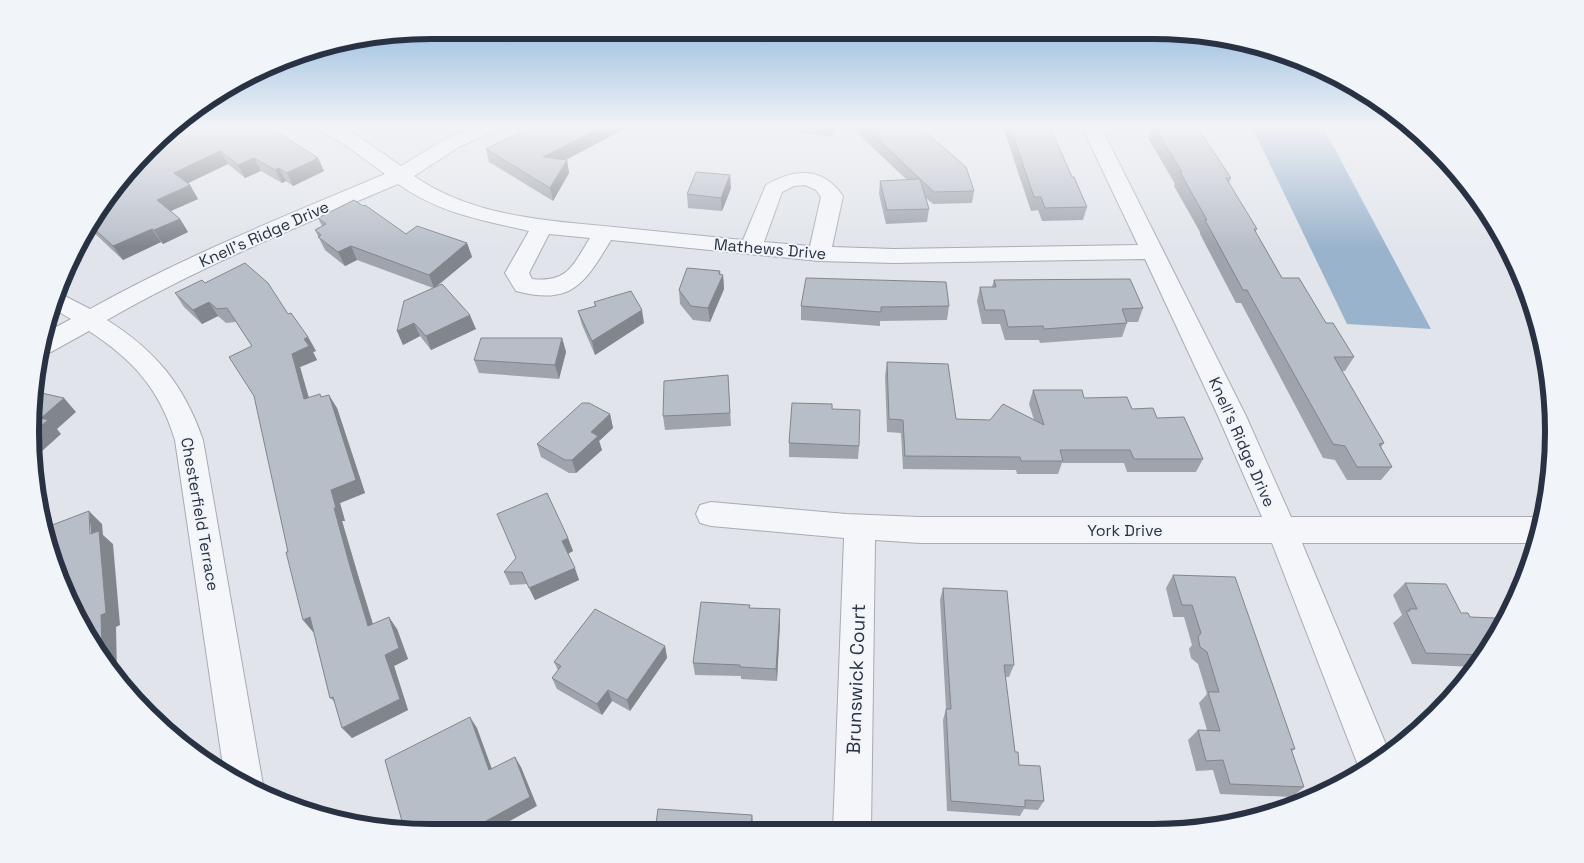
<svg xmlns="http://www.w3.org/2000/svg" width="1584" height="863" viewBox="0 0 1584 863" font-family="'Space Grotesk',sans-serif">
	<rect width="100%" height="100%" fill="#e1e5eb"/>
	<path fill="#9ab3cc" d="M1252 127H1323L1431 329 1347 324Z"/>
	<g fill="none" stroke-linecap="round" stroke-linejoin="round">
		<defs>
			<path id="minor" d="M317 127H341L355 134 401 166 445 139 472 127H496L494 131 459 147 414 176C471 216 546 221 614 227 657 231 700 236 743 240L766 185C794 169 822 166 843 196L832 247 894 249 1138 245 1082 127H1101L1246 416 1291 517H1540L1543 518 1537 543H1302L1390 754 1375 765 1361 773 1272 543H920L875 540 871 831H833L844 538 711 526 700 523 696 514 700 505 711 502 846 514 920 517H1262L1218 416 1145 259 894 263 819 261 611 240C585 283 572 306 516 291L505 273 529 231C481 220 439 213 398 184 299 226 201 266 107 320 156 351 184 385 203 440L263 785 260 791 231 779 224 773 175 440C159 388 133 360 89 331L51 352 41 354 43 334 71 319 52 308 59 293 90 309C185 256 285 216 385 174L341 142 319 131ZM805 185 816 190 821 197 810 246 764 242 782 192 794 186ZM549 234 590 238C573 265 568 283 532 279L529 273Z"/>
		</defs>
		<use href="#minor" stroke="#a6acb5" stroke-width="2"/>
		<use href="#minor" fill="#f4f6f9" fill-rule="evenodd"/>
	</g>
	<path fill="#9ea3ac" d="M174 127 318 158 324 171 293 186 286 181 282 183 261 171 245 178 228 164 188 183 190 185 198 199 171 211 180 219 188 232 163 244 161 242 123 260 89 228 98 209Z
		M532 127H628L566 160H567L569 173 553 201 489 162 486 149Z
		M799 127H835L831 137 799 132Z
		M851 127H920L974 191 972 203 933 204 926 198 929 209 927 222 886 224 879 194 880 181 907 180Z
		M1003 127H1050L1072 177 1087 207 1083 220 1042 221 1038 210 1031 211Z
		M1152 127H1197L1231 178 1229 183 1257 229 1255 232 1282 278 1326 323 1354 357 1345 371H1341L1384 443 1381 447 1392 467 1381 480H1347L1335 460 1323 458 1241 303H1236L1200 234V232L1174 186 1175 184 1148 138Z
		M731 188 722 211 688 208 687 194Z
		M363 206 406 234 467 243 472 257 436 287 476 329 431 350 420 336 403 345 397 331 433 288 357 260 345 266 325 250 315 230 322 226 318 218Z
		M720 275H723L724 289 710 322 693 320 680 304 679 290Z
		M994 280 1143 308 1138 322H1127V323L1122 337 1040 343 1039 340H1005L1000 324H982L977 301 980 287H992Z
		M205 283 288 314 308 337 316 351 313 352 317 360 300 367 309 398 322 397 337 408 365 493 340 503 345 521H342L360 582 373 624 397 629 408 659 394 666 408 710 352 738 335 702 330 698 314 632 288 552 252 346 236 322 226 323 218 316 202 324 184 307 175 293Z
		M594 302 644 323 595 355 582 325 578 311 595 306Z
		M801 306H949L947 320 880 321V326L801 320Z
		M562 338 566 352 559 379 479 373 474 360Z
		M887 362 956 419 990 420H1034L1029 404 1033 390 1084 398 1132 409 1157 418 1203 459 1196 472H1127L1124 463H1062L1058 474H1017L1016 470 903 469 901 433 887 432 885 376Z
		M728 375 731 426 665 430 663 416Z
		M832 409 859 446 858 459 789 457V443Z
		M610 414 613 428 599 441 602 450 576 473H569L541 457 537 444Z
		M568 538 573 551 568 554 579 580 535 600 528 584 510 585 504 572Z
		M1173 575 1295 749 1292 751 1304 787 1292 797 1220 794 1213 770 1196 771 1188 740 1198 730H1207L1199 703 1207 694 1198 664 1191 658 1189 649 1192 645 1184 617H1173L1166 588Z
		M1405 583 1461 613 1500 632 1474 667 1412 664 1393 623 1402 615 1393 595Z
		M943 588 1014 665 1009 677H1005L1015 752 1019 765 1044 801 1038 810 1024 809 1020 816 947 811 943 720 946 709 940 600Z
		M750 608 780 609V622L777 681 741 679V676L695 675 693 663Z
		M665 646 667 658 630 711 612 701 602 715 557 689 552 678 558 670 554 662Z"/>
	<path fill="#81858c" d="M602 127H628L546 170 543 157Z
		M831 127H835L831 137Z
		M220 151 228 164 182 186 174 173Z
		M254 158 261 171 245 178 238 165Z
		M318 158 324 171 293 186 287 173Z
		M567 160 569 173 553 201 550 188Z
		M279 168 286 181 282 183 275 170Z
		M730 175 731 188 722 211 721 198Z
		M190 185 198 199 166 213 157 200Z
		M180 219 188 232 163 244 154 230Z
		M152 229 161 242 123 260 113 246Z
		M467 243 472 257 434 288 429 275Z
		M351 246 357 260 345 266 338 252Z
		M720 271 721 280 723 275 724 289 710 322 708 308Z
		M209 302 218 316 202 324 193 310Z
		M642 310 644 323 595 355 592 341Z
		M470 315 476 329 431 350 426 336Z
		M414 323 420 336 403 345 397 331Z
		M308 337 316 351 313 352 317 360 300 367 313 413 304 399 292 354 304 339Z
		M562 338 566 352 559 379 555 365Z
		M329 395 337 408 365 493 340 503 345 521H342L360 582 377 638 368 626 351 570 334 508 331 490Z
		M64 398 76 412 57 429 61 434 31 461V458L33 433 41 418Z
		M610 414 613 428 599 441 602 450 576 473 572 460 591 432Z
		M89 511 102 524 103 535 113 544 120 625 116 627 117 674H116L102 651Z
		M568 538 573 551 567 554 562 541Z
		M575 568 579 580 535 600 529 588Z
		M780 609V622L777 681 776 669Z
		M310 617 320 629 313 632 303 620Z
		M389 617 397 629 408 659 394 666 408 710 352 738 342 728 385 655Z
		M665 646 667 658 630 711 627 700Z
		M608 690 612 701 602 715 597 704Z
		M470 717 477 728 496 780 489 770Z
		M515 757 521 767 537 806 490 832H466Z
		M752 815 753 824V831H751Z"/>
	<path fill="#b8bec8" stroke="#81858c" d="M174 127H266L280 134 318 158 287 173 279 168 275 170 254 158 238 165 220 151 174 173 190 185 157 200 180 219 154 230 152 229 113 246 90 225 98 209Z
		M532 127H602L543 157 567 160 550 188 486 149Z
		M865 127H920L966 167 974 191 934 192Z
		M1010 127H1050L1072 177H1074L1087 207 1045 208 1041 197H1034Z
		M1154 127H1197L1231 178H1226L1257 229H1254L1282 278H1299L1326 323H1333L1354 357H1334L1384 443 1379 444 1392 467H1357L1345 446 1333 444 1247 290H1243L1205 220H1207L1180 172H1182Z
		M696 172 730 175 721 198 687 194Z
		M920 179 929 209 887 210 880 181Z
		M354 200 363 206 365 205 406 234 417 226 467 243 429 275 351 246 338 252 318 237 321 235 315 230 326 224 318 218Z
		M245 263 268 283 288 314 291 313 308 337 304 339 309 346 292 354 304 399 320 394 321 397 329 395 356 480 331 490 336 508H334L351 570 368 626 389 617 399 648 385 655 400 699 342 728 333 697 330 698 310 617 303 620 286 552H288L254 396 229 357 252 346 227 308 217 309 209 302 193 310 175 293 202 280 205 283Z
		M687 268 720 271 719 274 723 275 708 308 691 306 679 290Z
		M806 278 946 282 949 306 881 307V312L801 306Z
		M1130 279 1143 308 1122 309 1127 323 1044 329 1043 326 1008 327 1004 310H985L980 287H996L994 280Z
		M442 284 470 315 426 336 414 323 397 331 404 301Z
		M631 291 642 310 592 341 578 311 596 306 594 302Z
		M481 338H562L555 365 474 360Z
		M887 362 948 364 956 419 990 420 1003 404 1044 425 1033 390H1082L1084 398 1127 397 1132 409 1153 408 1157 418 1184 417 1203 459H1134L1130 450H1060L1063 461H1021L1020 457 905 456 903 420 889 419Z
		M728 375 730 413 663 416 664 381Z
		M37 392 64 398 41 418 48 420 33 433Z
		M582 403H589L610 414 591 432 598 436 572 460H565L537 444Z
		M792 403 832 404V409L860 410 859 446 789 443Z
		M547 493 568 538 562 541 575 568 529 588 522 572H504L516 558 497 514Z
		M89 511 90 534 99 531 106 613 101 615 102 651 61 585 47 527Z
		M1173 575 1235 577 1295 749H1291L1304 787 1230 784 1223 760 1206 761 1198 730 1220 731 1208 692H1219L1207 652 1200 647 1198 637 1201 633 1192 605H1182Z
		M1405 583 1446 584 1461 613H1468L1470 617 1495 618 1502 629 1500 632 1483 655 1426 653 1406 611H1410L1409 609H1417Z
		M943 588 1007 591 1014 665H1004L1015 752H1018L1019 765 1040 766 1044 801 1025 800V807L951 801 946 709H951Z
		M701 602 750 605 749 608 780 609 776 669 740 667V665L693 663Z
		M595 609 665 646 627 700 608 690 597 704 552 678 561 666 554 662Z
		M470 717 489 770 515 757 530 797 466 832H405L385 760Z
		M658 809 752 815 751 831H655Z"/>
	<linearGradient id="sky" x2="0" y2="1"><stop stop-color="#89b4dd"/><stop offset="0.51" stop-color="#f2f3f6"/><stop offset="1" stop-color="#f2f3f6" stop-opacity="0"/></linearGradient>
	<rect width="1584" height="248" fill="url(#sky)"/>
	<g text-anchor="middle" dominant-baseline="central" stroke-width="4" stroke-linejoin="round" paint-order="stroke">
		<g font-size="16" fill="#283243" stroke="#f1f4f8">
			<text transform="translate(264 234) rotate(-24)">Knell's Ridge Drive</text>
			<text transform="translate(770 249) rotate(5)">Mathews Drive</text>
			<text transform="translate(1242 442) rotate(66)">Knell's Ridge Drive</text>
			<text transform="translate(200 514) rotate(80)">Chesterfield Terrace</text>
			<text x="1125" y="530">York Drive</text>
		</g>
		<g font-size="19" fill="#283243" stroke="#f1f4f8">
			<text transform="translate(856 679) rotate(-88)">Brunswick Court</text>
		</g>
	</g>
	<path d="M0 0H1584V863H0ZM431 39H1153A392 392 0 0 1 1545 431V432A392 392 0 0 1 1153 824H431A392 392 0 0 1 39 432V431A392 392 0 0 1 431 39Z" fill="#f1f4f8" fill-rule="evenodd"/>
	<path fill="none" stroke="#283243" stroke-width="6" d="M431 39H1153A392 392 0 0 1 1545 431V432A392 392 0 0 1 1153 824H431A392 392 0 0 1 39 432V431A392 392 0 0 1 431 39Z"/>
</svg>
